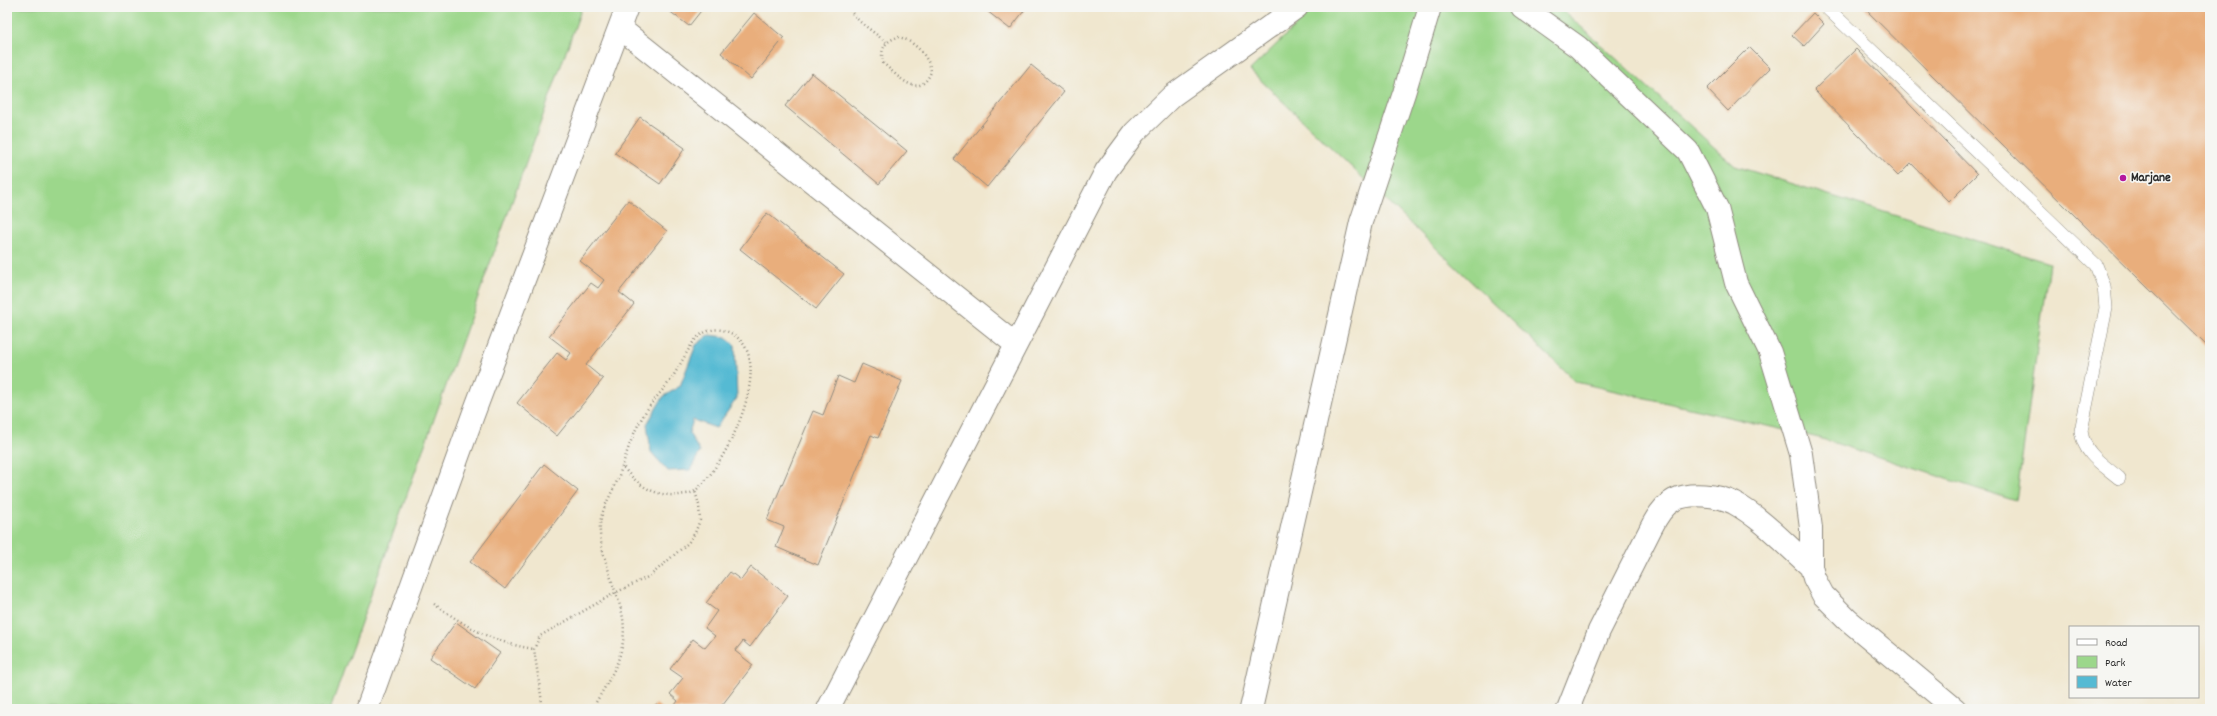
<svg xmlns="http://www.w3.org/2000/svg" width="2217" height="716" viewBox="0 0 2217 716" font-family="Dekko,sans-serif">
	<rect width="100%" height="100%" fill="#f6f6f2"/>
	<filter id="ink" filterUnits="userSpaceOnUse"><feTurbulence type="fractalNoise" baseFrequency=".025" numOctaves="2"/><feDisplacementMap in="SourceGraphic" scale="8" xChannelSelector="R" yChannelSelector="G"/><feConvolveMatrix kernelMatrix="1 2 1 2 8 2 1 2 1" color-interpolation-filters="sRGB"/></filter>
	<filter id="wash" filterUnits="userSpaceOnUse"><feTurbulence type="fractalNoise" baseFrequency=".012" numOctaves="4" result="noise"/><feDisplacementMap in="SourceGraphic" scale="16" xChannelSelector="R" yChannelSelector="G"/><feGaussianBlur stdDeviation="0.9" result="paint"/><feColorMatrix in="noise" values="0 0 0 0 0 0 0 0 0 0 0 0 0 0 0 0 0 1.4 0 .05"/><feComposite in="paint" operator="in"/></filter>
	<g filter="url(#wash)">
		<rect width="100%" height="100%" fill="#f0e7cf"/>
		<path fill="#9cd78b" stroke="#64815b" d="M7 7H582L330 709H7Z
			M1315 7H1559L1735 166 2049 263 2016 501 1819 438 1576 382 1250 70Z"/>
		<path fill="#55bad3" stroke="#40727f" d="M709 335 726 337 735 345 737 398 716 428 693 420 689 433 700 452 690 470 668 471 651 452 647 424 663 397 680 386 696 345Z"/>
		<g id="blocks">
			<path fill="#e9ae7b" d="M664 7H704L689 26Z
				M982 7H1027L1010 29Z
				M1863 7H2210V349Z
				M754 13 784 38 751 79 721 53Z
				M1813 13 1824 24 1804 46 1792 35Z
				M1749 47 1770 68 1728 111 1707 89Z
				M1856 49 1977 174 1949 202 1911 163 1898 176 1814 90Z
				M1031 65 1064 92 987 187 954 159Z
				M812 73 907 151 879 184 785 106Z
				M640 117 685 148 660 184 615 153Z
				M628 200 667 231 619 292 634 304 586 365 603 379 557 436 517 403 557 353 566 360 571 353 549 336 591 283 598 288 604 280 580 261Z
				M767 213 844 274 816 309 740 249Z
				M862 364 902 381 878 438 871 435 818 565 776 547 784 527 767 520 813 411 823 415 838 376 854 383Z
				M544 464 578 491 505 589 470 562Z
				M751 567 788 596 750 647 743 641 735 651 753 665 719 709H672L678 701 670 694 683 678 670 669 693 639 705 648 715 636 705 628 717 611 706 603 730 572 741 580Z
				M456 622 500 653 475 689 430 658Z
				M656 704 663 709H652Z"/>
		</g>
	</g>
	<g filter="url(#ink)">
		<use href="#blocks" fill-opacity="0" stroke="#8e897d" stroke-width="1"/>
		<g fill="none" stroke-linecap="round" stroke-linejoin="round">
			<defs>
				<path id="service" d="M1826 7 2096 265 2104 286 2106 308 2081 431C2084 454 2102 464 2119 478"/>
				<path id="minor" d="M1522 7 1578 47 1688 151 1717 208 1736 283 1770 352 1801 454 1811 528V567L1814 578 1823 595 1848 620 1955 709
					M620 28 1015 344
					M367 709 473 415 627 7
					M828 709 1106 171 1135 132 1172 96 1297 7
					M1251 709 1361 222 1404 93 1430 7
					M1568 709 1599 631 1651 528C1656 518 1664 505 1674 500 1690 492 1718 495 1734 503 1763 519 1787 546 1811 567"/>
			</defs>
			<use href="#service" stroke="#8e897d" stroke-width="14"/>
			<use href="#minor" stroke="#8e897d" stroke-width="24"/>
			<path stroke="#8e897d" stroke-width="2.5" stroke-dasharray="1 3" stroke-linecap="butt" d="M847 7 859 21 886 42
				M898 37C912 39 930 57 931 72 919 101 898 76 883 63 880 50 884 41 898 37Z
				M434 604C469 628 491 642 534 649
				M543 709 534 649 540 636 615 593 650 576 688 543 695 533 700 520 699 505 695 491
				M592 709C610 678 630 651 622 613 619 600 613 586 609 572 604 556 599 541 600 524 602 508 611 495 617 481 625 460 630 438 642 418 650 403 662 392 672 378 679 367 685 355 692 344 704 326 725 325 740 340 772 372 724 467 696 490 692 494 684 494 679 495 654 497 635 484 622 465"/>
			<use href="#service" stroke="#fff" stroke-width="13"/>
			<use href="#minor" stroke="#fff" stroke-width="22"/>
		</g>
	</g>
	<circle fill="#b5179e" stroke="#f6f6f2" stroke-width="1.5" cx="2123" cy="178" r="4"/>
	<g text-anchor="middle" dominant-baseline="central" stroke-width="3.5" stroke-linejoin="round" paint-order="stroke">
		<g font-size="13" font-weight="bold" fill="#2b2b2b" stroke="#f6f6f2" text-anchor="start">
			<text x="2131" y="178">Marjane</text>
		</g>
	</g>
	<rect width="2217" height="716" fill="none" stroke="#f6f6f2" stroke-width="24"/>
	<rect x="2069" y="626" width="130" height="72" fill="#f6f6f2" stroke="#a5a5a2"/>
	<rect x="2077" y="639" width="20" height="6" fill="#ffffff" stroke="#a5a5a2"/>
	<text x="2105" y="646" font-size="12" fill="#2b2b2b">Road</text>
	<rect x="2077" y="656" width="20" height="12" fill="#9cd78b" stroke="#a5a5a2"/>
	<text x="2105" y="666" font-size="12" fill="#2b2b2b">Park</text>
	<rect x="2077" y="676" width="20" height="12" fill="#55bad3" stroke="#a5a5a2"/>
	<text x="2105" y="686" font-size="12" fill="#2b2b2b">Water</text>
</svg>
